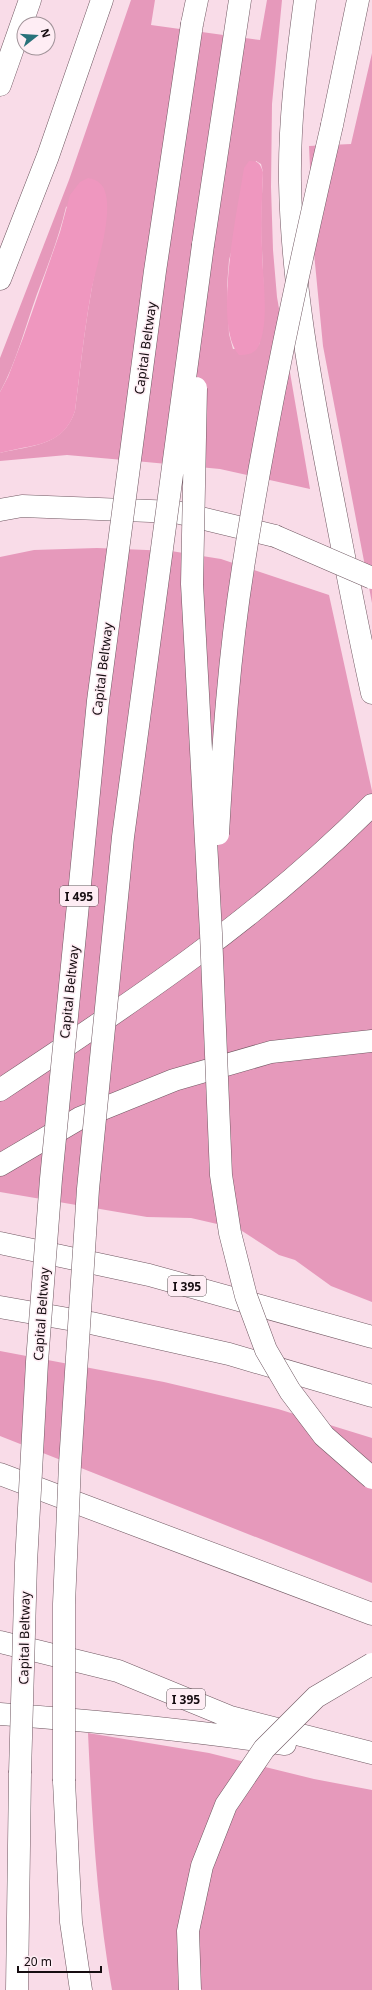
<svg xmlns="http://www.w3.org/2000/svg" width="372" height="1990" viewBox="0 0 372 1990" font-family="'Noto Sans',sans-serif">
	<rect width="100%" height="100%" fill="#f9dce8"/>
	<path fill="#e699bb" fill-rule="evenodd" d="M131 0H155L151 25 260 40 267 0H282L272 104 271 187 273 250 277 297 310 489 220 469 146 462 67 455 0 461V453C31 445 63 447 75 411 80 372 84 332 91 293 96 257 111 225 103 188L66 207C59 237 48 265 37 294 25 327 17 361 0 392V358L69 180ZM256 161 261 164 263 172C262 197 260 223 262 249 263 282 266 312 259 345L233 349 229 334 227 286 229 260Z
		M372 53V603L323 346 314 253 309 146 351 144Z
		M97 548 171 551 221 559 329 595 372 791V1302L331 1286 295 1260 279 1255 239 1229 191 1218 147 1217 0 1192V557L34 550Z
		M0 1351 164 1382 278 1409 372 1438V1583L0 1436Z
		M88 1733 209 1753 314 1779 372 1790V1990H112C97 1906 92 1819 88 1733Z"/>
	<path fill="#ef97bf" d="M249 161C258 161 260 163 263 172 262 197 261 223 262 248 262 276 270 319 259 345 255 354 248 355 239 355 212 326 238 208 244 168Z
		M88 178C94 179 99 181 103 187 116 210 95 268 91 293 84 332 80 372 75 411 63 448 31 444 0 453V392L8 377 23 338 60 232 70 195 80 182Z"/>
	<g fill="none" stroke-linecap="round" stroke-linejoin="round">
		<defs>
			<path id="highway" d="M305 0C297 60 289 122 290 182 292 282 310 381 329 479 343 550 356 622 372 693
				M192 24 197 0
				M0 85 30 0
				M332 125 358 0
				M203 245 240 0
				M0 279 48 156 102 0
				M0 510 22 506 176 512 275 536
				M0 1090C130 1004 262 916 372 805
				M0 1165 80 1118 174 1080 271 1052 372 1041
				M0 1243 149 1275 372 1337
				M0 1307 91 1323 229 1354 372 1396
				M0 1474 372 1614
				M0 1642 118 1671 230 1717 372 1753
				M0 1714C96 1721 190 1730 285 1744
				M64 1781 71 1922 81 1990
				M17 1990 20 1773"/>
		</defs>
		<use href="#highway" stroke="#705862" stroke-width="23"/>
		<use href="#highway" stroke="#fff" stroke-width="22"/>
		<defs>
			<path id="highway-bridge" d="M196 388 192 584 211 933 221 1175 230 1233 246 1296 266 1350 290 1391 324 1436 372 1478
				M275 536 372 578
				M218 834C223 745 229 656 243 568 266 419 298 272 332 125
				M20 1773 26 1563 37 1362 51 1179 98 701 155 271 192 24
				M64 1781V1604L70 1464 88 1189 123 837 203 245
				M190 1990 188 1931 202 1866 226 1805 264 1749 316 1697 372 1664"/>
		</defs>
		<use href="#highway-bridge" stroke="#705862" stroke-width="23" stroke-linecap="butt"/>
		<use href="#highway-bridge" stroke="#fff" stroke-width="22"/>
	</g>
	<g text-anchor="middle" dominant-baseline="central" stroke-width="3" stroke-linejoin="round" paint-order="stroke">
		<g fill="#feedf4" stroke="#5c5055" stroke-width="1">
			<rect x="60" y="886" width="38" height="20" rx="3"/>
			<rect x="168" y="1276" width="38" height="20" rx="3"/>
			<rect x="167" y="1689" width="38" height="20" rx="3"/>
		</g>
		<g font-size="12" font-weight="bold" fill="#160d11">
			<text x="79" y="896">I 495</text>
			<text x="187" y="1286">I 395</text>
			<text x="186" y="1699">I 395</text>
		</g>
		<g font-size="13" fill="#160d11" stroke="#feedf4">
			<text transform="translate(145 348) rotate(-82)">Capital Beltway</text>
			<text transform="translate(102 669) rotate(-83)">Capital Beltway</text>
			<text transform="translate(69 992) rotate(-84)">Capital Beltway</text>
			<text transform="translate(41 1314) rotate(-86)">Capital Beltway</text>
			<text transform="translate(24 1638) rotate(-89)">Capital Beltway</text>
		</g>
	</g>
	<g transform="translate(36 36) rotate(73)"><circle r="19" fill="#feedf4" stroke="#a19399"/>
	<path d="M0-3L7 15L0 10L-7 15Z" fill="#28727a"/>
	<text y="-6" font-size="11" font-weight="bold" text-anchor="middle" fill="#160d11">N</text>
	</g>
	<path d="M18 1966v6h83v-6" fill="none" stroke="#160d11" stroke-width="2"/>
	<text x="24" y="1966" font-size="12" fill="#160d11" stroke="#feedf4" stroke-width="3" paint-order="stroke">20 m</text>
</svg>
